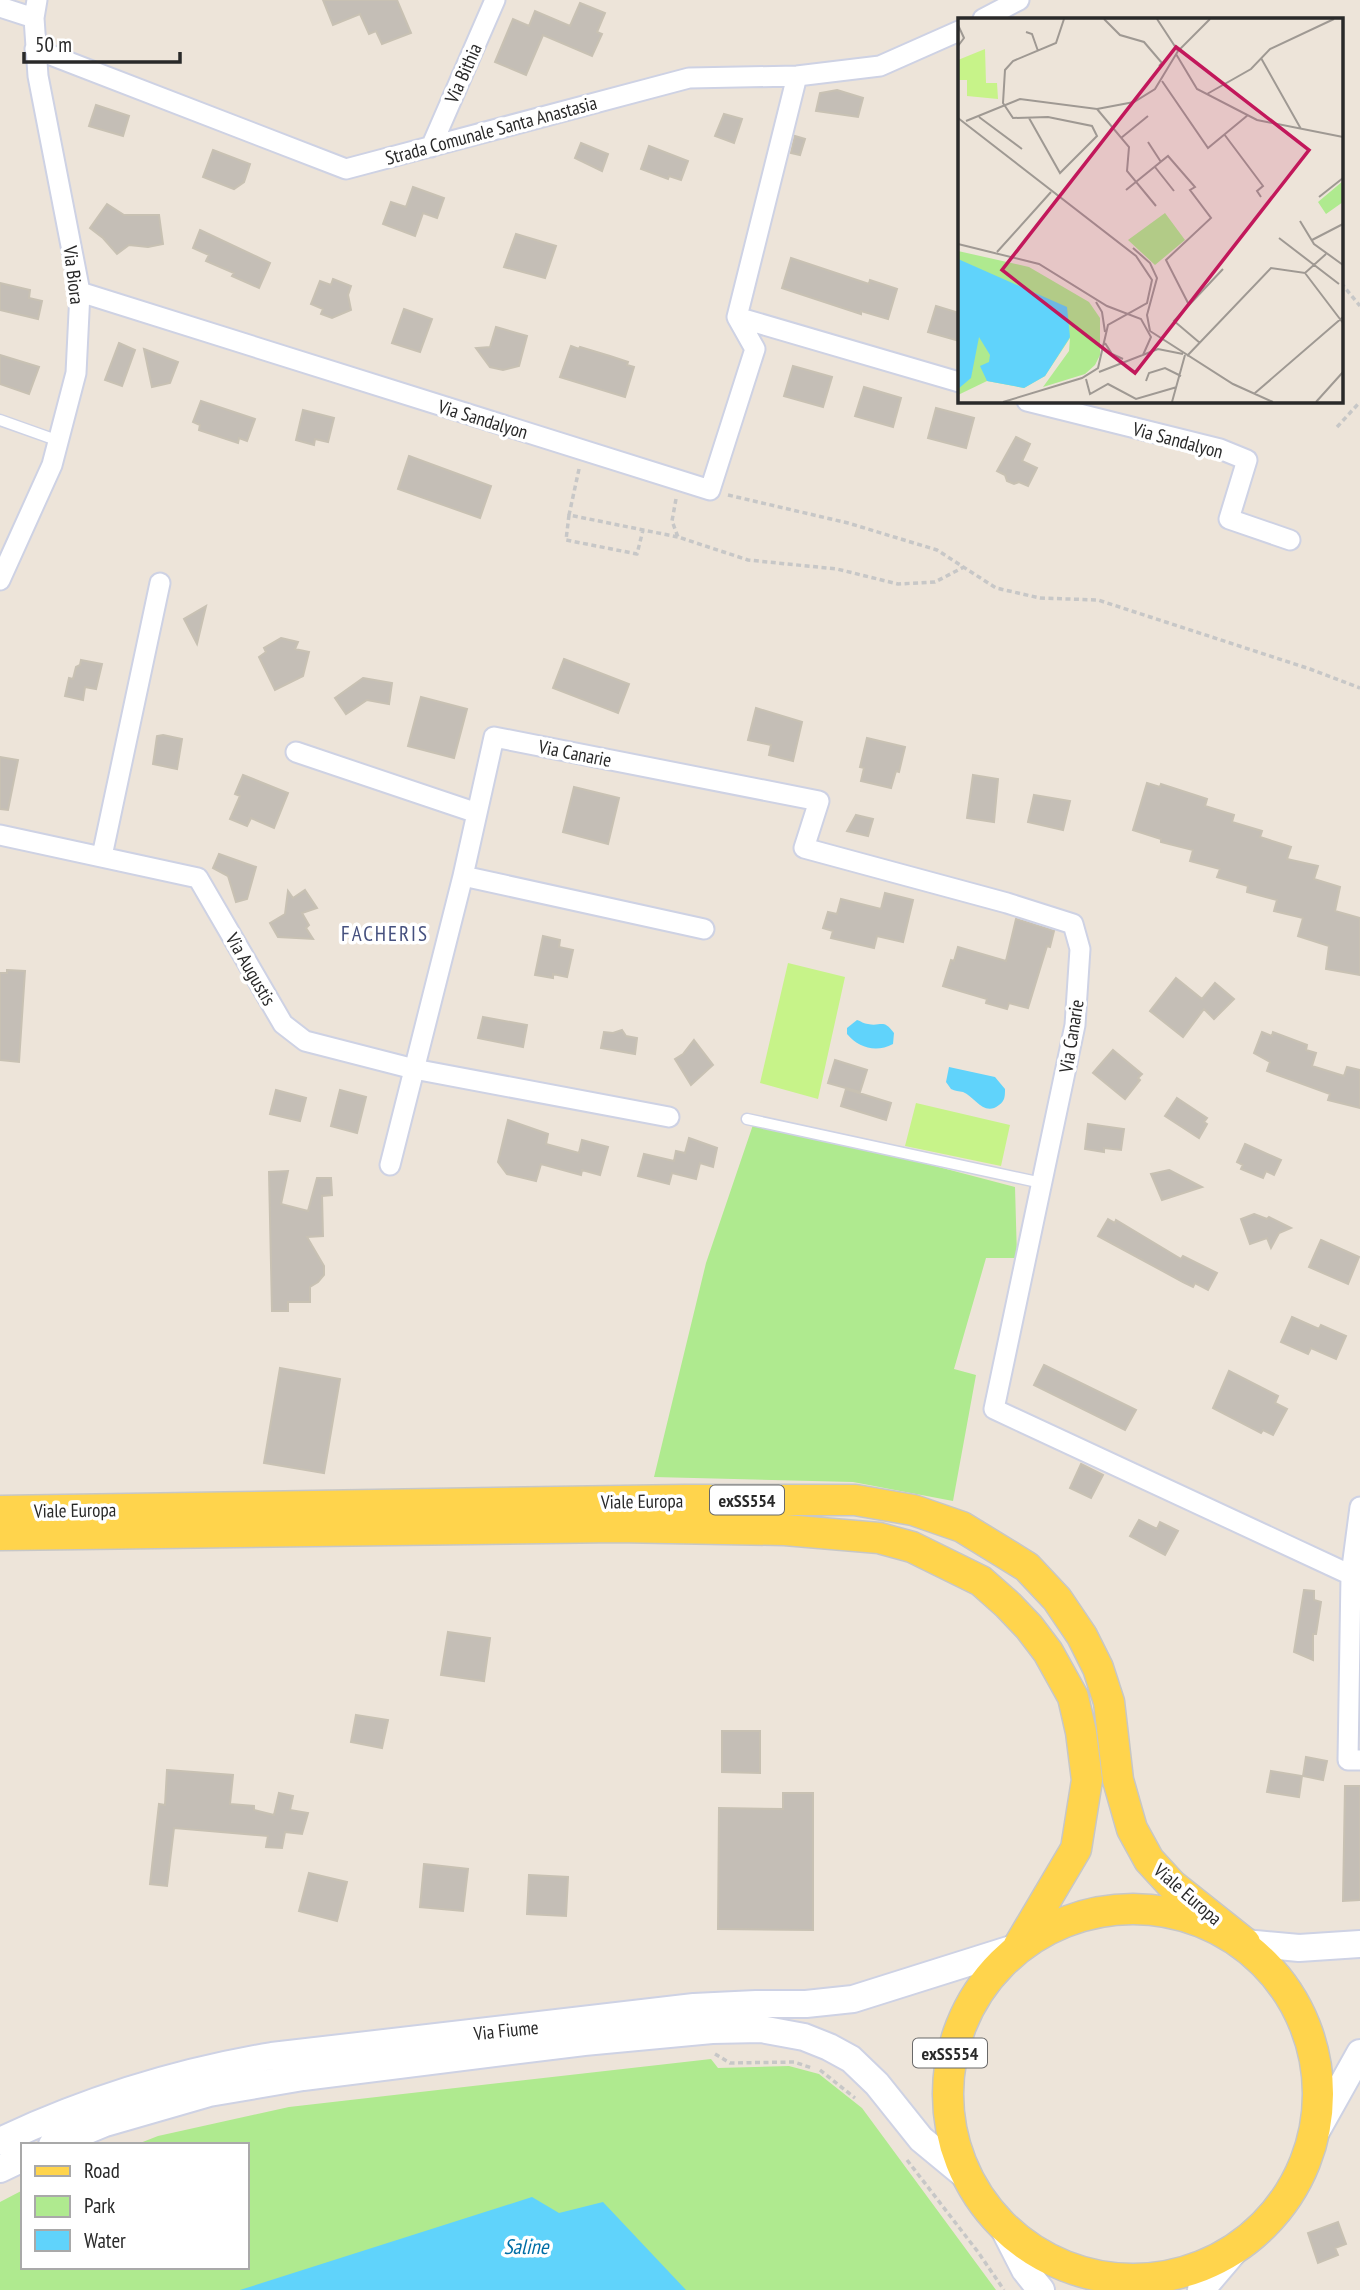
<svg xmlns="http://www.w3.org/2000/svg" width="1360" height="2290" viewBox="0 0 1360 2290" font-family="'PT Sans Narrow',sans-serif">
	<rect width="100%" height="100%" fill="#ede4d9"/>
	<path fill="#afea8f" d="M755 1119 1015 1187 1017 1258H986L954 1369 976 1375 953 1501 853 1482 654 1477 706 1263Z
		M711 2059 718 2068 789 2066 819 2074 862 2108 996 2290H0V2202L23 2190V2267H247V2145H135L158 2136 289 2107Z"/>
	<path fill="#c7f389" d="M788 963 845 977 818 1099 760 1083Z
		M916 1103 1010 1125 1001 1166 905 1146Z"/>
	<path fill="#60d3fb" d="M857 1020C861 1021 864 1024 868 1024 881 1027 883 1018 894 1033L893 1044C876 1053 859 1048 847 1034V1028Z
		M949 1067 995 1077 1005 1089C1005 1096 1005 1101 999 1105 984 1117 975 1097 963 1092 959 1091 955 1091 951 1089L946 1082Z
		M532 2197 559 2213 603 2202 686 2290H240Z"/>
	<path fill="#c4beb6" stroke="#c8c1b3" stroke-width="2" d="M323 0H397L411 33 382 44 376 31 369 34 360 14 333 25Z
		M580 3 605 13 597 32 602 34 592 56 543 35 526 75 495 62 513 19 529 26 535 11 570 26Z
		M837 90 863 98 858 117 816 111 820 93Z
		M96 105 129 116 123 136 89 126Z
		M724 114 742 119 734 143 715 136Z
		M795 136 805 139 800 155 791 153Z
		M581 143 608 154 602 171 575 158Z
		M649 146 688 161 681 180 669 176 668 179 641 169Z
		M213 150 250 164 244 182 234 189 203 177Z
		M413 187 444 198 437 218 423 213 415 236 383 224 391 202 406 207Z
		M107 204 124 215H159L163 244 148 247 129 245 117 254 103 238 90 228Z
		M200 230 270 263 259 288 232 276 234 273 206 261 209 255 193 248Z
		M516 234 556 246 545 278 504 267Z
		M791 258 869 284 870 280 897 289 888 319 861 311V314L782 288Z
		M333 279 351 286 348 295 351 310 332 318 321 314 323 309 311 304 320 281 331 285Z
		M0 283 30 290 29 298 42 301 38 319 0 310Z
		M936 306 959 313V341L928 332Z
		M404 309 432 319 420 352 392 343Z
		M496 327 527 336 519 366 503 370 490 367 476 348 490 347Z
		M119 343 135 350 122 386 105 380Z
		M571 346 579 349 580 347 610 356 628 362 627 365 634 367 625 397 560 377Z
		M144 349 178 362 170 383 152 387Z
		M0 355 39 367 29 394 0 384Z
		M793 366 832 377 823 407 784 396Z
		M864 387 901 398 893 427 855 416Z
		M201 401 255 419 247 441 239 438 238 443 199 430 200 425 193 422Z
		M936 408 974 418 966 448 928 438Z
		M303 410 334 418 328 442 315 439 314 445 296 440Z
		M1016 437 1030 444 1022 461 1037 468 1028 486 1019 482 1014 484 1007 481 1005 475 997 471Z
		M409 456 491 486 480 518 398 489Z
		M206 606 197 644 184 619Z
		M281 638 298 642 295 649 309 652 303 676 275 690 259 657 266 652 264 648Z
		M564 659 629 684 618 713 553 688Z
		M81 660 102 664 96 689 85 687 83 700 65 696 69 678 73 679 76 667 80 665Z
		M363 678 392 683 389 704 367 700 346 714 335 698Z
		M421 697 467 709 454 758 408 746Z
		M756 708 802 722 793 761 769 755 771 745 748 740Z
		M163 735 182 739 177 769 153 764 157 736Z
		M867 738 905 747 899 772 896 771 891 788 861 781 864 768 860 767Z
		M0 757 18 760 8 810 0 809Z
		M243 775 288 793 274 828 251 818 247 826 230 819 240 796 235 794Z
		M973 775 998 779 994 822 967 818Z
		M1147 783 1160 787 1161 784 1207 799 1205 806 1234 815 1232 822 1262 831 1260 837 1291 847 1287 859 1318 866 1314 879 1340 887 1335 911 1360 918V975L1326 969 1329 946 1298 936 1303 918 1274 911 1277 900 1247 892 1248 886 1217 877 1220 869 1190 861 1193 850 1161 842V839L1133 830Z
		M574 787 619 798 608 844 563 832Z
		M1034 795 1070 801 1063 830 1028 822Z
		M856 815 873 819 868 836 847 831Z
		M219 854 256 867 247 899 236 902 228 876 213 868Z
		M305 890 317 908 302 913 309 925 306 928 313 939 278 937 270 923 285 914 288 891 293 898Z
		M885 893 913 900 903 942 877 936 874 948 831 938 833 931 823 928 828 912 837 914 841 899 881 909Z
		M1016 919 1054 931 1050 947 1047 946 1028 1008 1009 1003 1007 1009 986 1003 987 999 943 986 951 960 954 961 958 947 1006 961Z
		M543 936 560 940 559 947 573 950 567 977 553 974V978L535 975Z
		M7 970 25 971 19 1062 0 1060V973H7Z
		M1176 978 1202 999 1215 983 1234 999 1214 1019 1204 1009 1183 1037 1150 1011Z
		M483 1017 527 1025 523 1047 478 1038Z
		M622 1030 626 1036 637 1038 635 1054 601 1048 604 1032 613 1033Z
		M1262 1032 1272 1036 1273 1032 1307 1045 1306 1050 1316 1053 1312 1066 1344 1076 1347 1067 1360 1070V1108L1328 1100 1330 1094 1267 1071 1270 1062 1254 1053Z
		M694 1040 713 1065 691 1085 675 1059 683 1054Z
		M1113 1050 1142 1074 1138 1078 1140 1080 1125 1099 1093 1073Z
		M835 1060 867 1070 860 1092 828 1083Z
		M846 1089 891 1103 886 1120 841 1106Z
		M276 1090 306 1098 300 1121 270 1114Z
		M340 1090 366 1097 357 1133 331 1126Z
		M1177 1098 1207 1118 1204 1122 1207 1124 1199 1138 1165 1116Z
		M508 1120 548 1134 546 1144 579 1153 582 1140 608 1147 600 1175 582 1170 581 1175 541 1164 536 1181 507 1174 498 1162Z
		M1088 1124 1124 1129 1121 1150 1104 1148V1152L1085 1149Z
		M689 1138 717 1148 713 1167 700 1163 696 1179 672 1173 669 1184 638 1176 644 1154 674 1161 676 1151 685 1153Z
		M1245 1144 1281 1160 1274 1175 1266 1171 1263 1178 1241 1169 1243 1165 1237 1162Z
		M1169 1170 1202 1187 1162 1200 1151 1174Z
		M288 1171 281 1204 308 1211 317 1178H331L332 1195 322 1196 323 1236 307 1237 324 1266V1275L318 1282 310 1287V1302H288V1311H272L269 1172Z
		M1254 1214 1267 1219 1269 1217 1291 1228 1279 1233 1271 1248 1267 1238 1250 1244 1241 1219Z
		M1108 1219 1115 1223 1116 1220 1181 1259 1183 1256 1217 1273 1208 1290 1195 1283 1193 1287 1183 1282 1098 1236Z
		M1321 1240 1359 1257 1348 1284 1309 1267Z
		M1292 1317 1319 1329 1321 1325 1346 1336 1336 1359 1311 1348 1308 1354 1281 1342Z
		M1044 1365 1136 1410 1125 1430 1034 1385Z
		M280 1368 340 1379 324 1473 264 1463Z
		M1229 1371 1278 1396 1275 1403 1287 1409 1273 1435 1263 1430 1261 1433 1213 1408Z
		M1081 1464 1103 1475 1091 1498 1070 1488Z
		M1139 1520 1157 1529 1160 1522 1178 1531 1165 1555 1130 1536Z
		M1304 1590 1314 1591V1600L1321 1602 1316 1634H1313V1660L1294 1652Z
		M448 1632 490 1638 484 1681 441 1675Z
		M356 1715 388 1720 382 1748 351 1742Z
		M722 1731H760V1773L722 1772Z
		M1306 1757 1327 1761 1323 1780 1303 1776Z
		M167 1770 233 1775 230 1804 254 1806V1810L274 1815 279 1793 293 1796 290 1810 308 1813 302 1834 285 1832 282 1848 266 1847 268 1836 174 1828 167 1886 150 1884 159 1804 165 1805Z
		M1271 1771 1302 1776 1299 1797 1267 1792Z
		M1345 1786H1360V1900L1343 1901Z
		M783 1793H813V1930L718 1929 719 1808 783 1809Z
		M424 1864 468 1869 463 1911 420 1907Z
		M309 1873 347 1882 337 1921 299 1911Z
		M529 1875 568 1877 566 1916 527 1914Z
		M1338 2222 1346 2244 1335 2248 1338 2255 1318 2263 1308 2233Z"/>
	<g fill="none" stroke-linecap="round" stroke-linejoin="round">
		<defs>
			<path id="lane" d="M0 420 59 441
				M747 1119 1042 1183"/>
			<path id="street" d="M0 7 34 18
				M983 19 1019 0
				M35 49 346 169 689 78 797 76 880 66 959 31
				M431 147 495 0
				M80 292 710 490 755 349 737 317 797 76
				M737 317 959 382
				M1027 401 1220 449 1247 460 1229 519 1290 540
				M0 580 52 465 76 373 80 292 38 76 34 18 37 0
				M296 752 477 813
				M0 835 198 878 283 1024 305 1041 414 1069 669 1117
				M102 856 160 583
				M463 876 704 929
				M390 1165 463 876 494 737 819 801 804 848 1007 903 1073 924 1080 949 1075 1025 994 1409 1351 1575
				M1360 1507 1351 1575 1348 1760H1360"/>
			<path id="secondary" d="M1245 1943 1299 1948 1360 1944
				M1317 2130 1360 2053
				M0 2141C87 2100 177 2072 272 2056L694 2007 756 2004H806L853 1999 1018 1947
				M52 2145 105 2123 209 2093 303 2077 584 2042 712 2030 761 2029 804 2037 829 2047 851 2059 877 2084 921 2139 967 2177
				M0 2169 23 2158
				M1004 2229 1025 2270 1041 2290
				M1201 2290 1236 2249"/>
			<path id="primary" d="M0 1511 685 1500H855L913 1510 962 1527 1027 1567 1057 1599 1082 1636 1098 1668 1109 1702 1118 1780 1132 1829 1149 1860 1172 1885 1245 1943
				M0 1535 616 1527 785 1530 879 1538 912 1547 981 1581 1008 1605 1029 1627 1048 1652 1073 1697 1081 1732 1087 1780 1076 1849 1018 1947
				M948 2094a185 185 0 1 1 370 0a185 185 0 1 1-370 0Z"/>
		</defs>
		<use href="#lane" stroke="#ced2e4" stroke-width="13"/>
		<use href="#street" stroke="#ced2e4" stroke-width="23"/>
		<use href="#secondary" stroke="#ced2e4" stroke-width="30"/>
		<use href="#primary" stroke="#c7c7c7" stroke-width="33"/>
		<path stroke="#c7c7c7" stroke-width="3.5" stroke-dasharray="5 3.5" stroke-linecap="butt" d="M1341 283 1360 306
			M1337 427 1360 402
			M579 469 569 515 678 537
			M728 495 848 523 937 550 996 588 1040 598 1098 600 1310 669 1360 688
			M676 499 672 521 678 537 748 560 837 569 898 584 935 582 964 567
			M569 515 566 540 637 554 643 530
			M715 2054 730 2063 794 2062 812 2068
			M820 2070 855 2098
			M907 2160 978 2252 1004 2290"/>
		<use href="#lane" stroke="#fff" stroke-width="10"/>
		<use href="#street" stroke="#fff" stroke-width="19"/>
		<use href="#secondary" stroke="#fff" stroke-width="26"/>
		<use href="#primary" stroke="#ffd44c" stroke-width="30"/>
	</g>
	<g text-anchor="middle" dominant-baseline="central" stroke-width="7" stroke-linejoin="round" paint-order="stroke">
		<g fill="#fff" stroke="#696969" stroke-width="2">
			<rect x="710" y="1485.5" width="74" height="29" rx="5"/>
			<rect x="913" y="2038.5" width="74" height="29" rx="5"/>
		</g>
		<g font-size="18" font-weight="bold" fill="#292929">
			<text x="747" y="1500">exSS554</text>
			<text x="950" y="2053">exSS554</text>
		</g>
		<g font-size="19" fill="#292929" stroke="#fff">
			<text transform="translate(463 73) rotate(-66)">Via Bithia</text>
			<text transform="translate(491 130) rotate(-15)">Strada Comunale Santa Anastasia</text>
			<text transform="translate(74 275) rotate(83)">Via Biora</text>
			<text transform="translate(483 419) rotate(17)">Via Sandalyon</text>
			<text transform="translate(1178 440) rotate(15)">Via Sandalyon</text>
			<text transform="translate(575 753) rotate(11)">Via Canarie</text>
			<text transform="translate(251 969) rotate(60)">Via Augustis</text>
			<text transform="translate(1071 1036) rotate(-81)">Via Canarie</text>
			<text transform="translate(642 1501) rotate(-1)">Viale Europa</text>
			<text transform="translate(75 1510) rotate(-1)">Viale Europa</text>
			<text transform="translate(1188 1894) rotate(41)">Viale Europa</text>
			<text transform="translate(506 2030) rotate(-6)">Via Fiume</text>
		</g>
		<g font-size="21" letter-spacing="2" fill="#45507e" stroke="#fff">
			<text x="385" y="933">FACHERIS</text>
		</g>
		<g font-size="21" font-style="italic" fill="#006ea6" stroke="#fff">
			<text x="526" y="2246">Saline</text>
		</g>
	</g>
	<g transform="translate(958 18)">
		<rect width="385" height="385" fill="#ede4d9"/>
		<path d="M385 163V184L368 196 360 184ZM207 195 227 222 197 247 170 222ZM0 233 71 249 131 284 142 300V337L137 347 127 356 85 369 111 333 112 320 87 358 66 370 29 363 0 377Z" fill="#afea8f"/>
		<path d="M27 31 28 65H39L40 81 9 78V62H0V42Z" fill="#c7f389"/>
		<path d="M0 241 109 289 112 319 87 358 66 370 29 363 22 348 31 344 32 337 21 319 13 360 0 371Z" fill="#60d3fb"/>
		<path fill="none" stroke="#9f9993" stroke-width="2" d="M146 1 162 17 186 24 204 45 201 48M199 1 220 33M0 7 6 20 0 28M68 14 74 16 80 33M218 36 239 71 299 102 385 119M303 40 343 111M204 63 250 130 290 97M249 76 293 51 312 31 376 1M139 91 171 129 169 153 198 188M21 99 64 131M0 100 178 238 194 262 189 285 150 307 140 350 124 360 45 384M71 100 102 155 139 118 134 108 90 99 55 100 45 85 47 52 55 43 98 25 106 1M8 103 62 81 139 91 176 84 197 71 220 33 252 1M266 116 305 168 299 173 303 179M163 120 190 98M190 124 203 144M197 149 216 173M168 172 210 138 237 169 232 172 253 200 208 242 230 285M361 179 385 160M342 203 356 226 385 247M321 220 381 266M354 222 385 206M0 226 81 246 149 288 183 301 193 319 185 337M175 230 192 245 199 260 189 297 192 313M39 234 93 174M347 255 385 305M138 284 144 294 147 314M192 313 275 366 315 384M147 325 154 336 165 341M242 325 216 303 265 251M229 338 313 250 347 255 368 236M141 354 200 331 225 336M128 361 132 376 150 366 178 381 219 369M188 363 191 355 207 350 223 358M297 375 385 299M214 384 227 337M358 384 385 354"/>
		<path fill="#c2185b" fill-opacity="0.15" stroke="#c2185b" stroke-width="3.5" d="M218 29 351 132 177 355 44 252Z"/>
		<rect width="385" height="385" fill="none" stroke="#292929" stroke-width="3.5"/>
	</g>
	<rect x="21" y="2143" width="228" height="126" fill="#ffffff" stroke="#a9a9a9" stroke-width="2"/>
	<rect x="35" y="2166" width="35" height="10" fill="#ffd44c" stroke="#a9a9a9" stroke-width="2"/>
	<text x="84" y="2178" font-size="21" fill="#292929">Road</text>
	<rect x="35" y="2196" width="35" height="21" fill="#afea8f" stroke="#a9a9a9" stroke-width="2"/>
	<text x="84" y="2213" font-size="21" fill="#292929">Park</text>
	<rect x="35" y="2230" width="35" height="21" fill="#60d3fb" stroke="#a9a9a9" stroke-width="2"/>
	<text x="84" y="2248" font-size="21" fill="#292929">Water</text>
	<path d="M24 52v10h156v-10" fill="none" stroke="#292929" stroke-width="3.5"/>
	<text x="35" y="52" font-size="21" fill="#292929" stroke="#ffffff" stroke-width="5" paint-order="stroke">50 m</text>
</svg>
